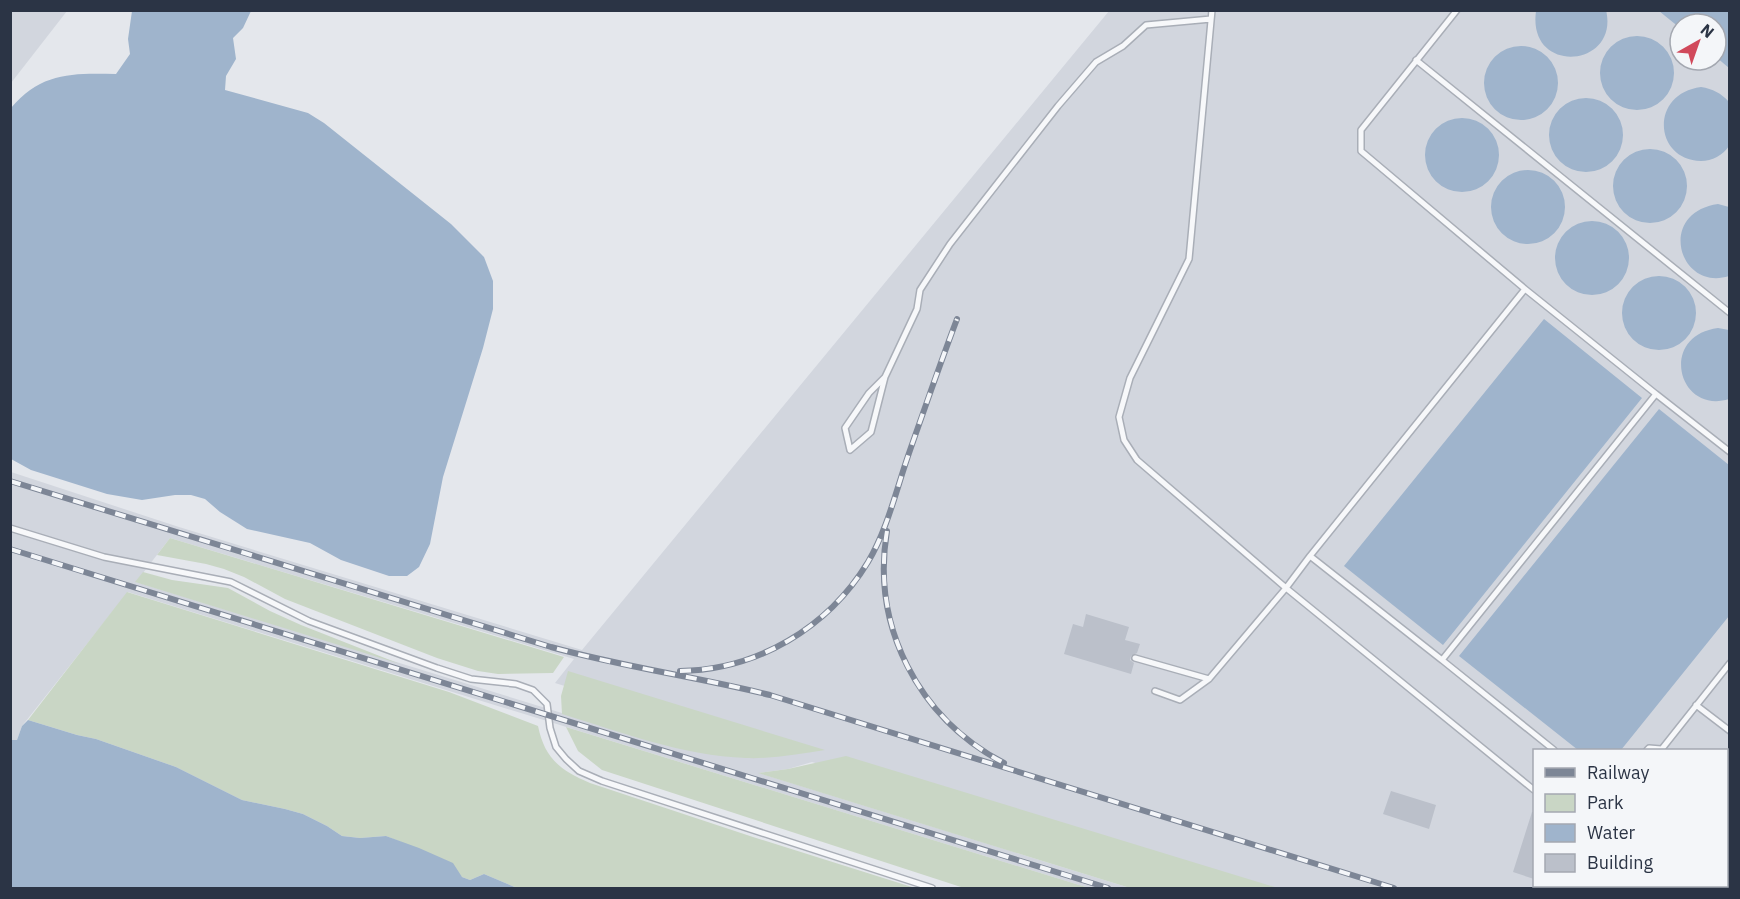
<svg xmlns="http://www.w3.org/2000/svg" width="1740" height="899" viewBox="0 0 1740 899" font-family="'IBM Plex Sans',sans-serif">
	<rect width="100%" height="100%" fill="#e4e7ec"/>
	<path fill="#d2d6de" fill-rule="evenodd" d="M11 10 67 11 11 83 10 11Z
		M1109 11H1729V888H1218L812 762 788 769 759 773 1130 888H1089L128 592 22 726 17 740H11V472L179 527 582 650ZM1680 24H1716V60H1680ZM170 538 574 659 555 683 788 755 666 745 136 582ZM1534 750H1726V886H1534Z"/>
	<path fill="#c9d6c5" d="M170 538 564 657 553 673 498 674 478 671 437 658 285 599 244 577 224 569 206 564 157 555Z
		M143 572 172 580 228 588 270 611 301 625 400 664 135 582Z
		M127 592 449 692 538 726C545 759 560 770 590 783L753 837 915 888H517L484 874 470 880 462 877 401 842 386 836 360 838 342 836 327 826 303 814 285 809 242 800 176 767 96 739 77 735 28 720Z
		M568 671 825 750C799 754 773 759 746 758 683 756 621 732 562 714L561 696Z
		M566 727 1089 888H964L602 770 578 751Z
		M846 756 1278 888H1130L758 773 788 769Z"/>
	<path fill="#9fb4cc" d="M1606 10C1620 68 1527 76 1536 11Z
		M132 11H251L243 28 233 38 236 59 226 76 225 90 308 113 324 123 451 224 484 257 493 281V309L483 348 443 477 430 544 419 567 407 576H389L341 560 310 543 247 529 220 512 205 499 191 495H175L142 500 107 494 31 470 11 459V108C41 72 73 73 116 74L130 54 128 39Z
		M1659 11H1729V68L1716 57V24H1680V28Z
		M1600 73a37 37 0 1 1 74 0a37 37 0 1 1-74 0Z
		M1484 83a37 37 0 1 1 74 0a37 37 0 1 1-74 0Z
		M1701 87C1713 89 1721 93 1729 102V146C1723 155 1712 161 1701 161 1654 160 1649 94 1701 87Z
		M1549 135a37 37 0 1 1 74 0a37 37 0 1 1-74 0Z
		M1425 155a37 37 0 1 1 74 0a37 37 0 1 1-74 0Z
		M1613 186a37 37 0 1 1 74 0a37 37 0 1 1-74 0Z
		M1491 207a37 37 0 1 1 74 0a37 37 0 1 1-74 0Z
		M1718 204 1729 207V276C1679 292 1656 213 1718 204Z
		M1555 258a37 37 0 1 1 74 0a37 37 0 1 1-74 0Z
		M1622 313a37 37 0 1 1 74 0a37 37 0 1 1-74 0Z
		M1544 319 1642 398 1443 645 1344 566Z
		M1718 328 1729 330V399C1678 415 1658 336 1718 328Z
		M1659 409 1729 465V616L1621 750H1578L1459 656Z
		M28 720 77 735 96 739 176 767 242 800 285 809 303 814 327 826 342 836 360 838 386 836 419 848 453 863 462 877 470 880 484 874 517 888H11V740H17L22 726Z"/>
	<path fill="#bbc0ca" d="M1086 614 1129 627 1125 640 1140 644 1137 653 1131 656 1130 660 1134 663 1131 674 1064 654 1073 624 1083 627Z
		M1391 791 1436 805 1429 829 1383 814Z
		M1532 812H1534V879L1513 872Z"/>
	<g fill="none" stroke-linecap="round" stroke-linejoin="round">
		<defs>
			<path id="service" d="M1457 10 1361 130V151L1525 289 1310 556 1442 660 1656 394 1730 452
				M1416 60 1730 313
				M1525 289 1656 394
				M885 377 871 432 850 450 845 428 869 393 885 377 917 309 920 290 950 244 1058 106 1096 62 1123 46 1146 25 1211 19
				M10 528 104 557 231 582 309 621 437 668 471 679 516 684 533 690 547 704 550 728 556 747 566 759 579 771 602 781 932 888
				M1310 556 1286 588 1534 790
				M1135 658 1209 679 1286 588 1137 460 1124 440 1119 417 1130 378 1189 259 1212 10
				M1442 660 1554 750
				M1155 691 1180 700 1209 679
				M1696 705 1730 731
				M1647 750 1649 748 1661 749
				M1661 750 1730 663
				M1726 878 1730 879"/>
		</defs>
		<use href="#service" stroke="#a9aeb7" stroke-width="8"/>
		<use href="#service" stroke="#f7f8fa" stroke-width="5"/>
		<defs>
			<path id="rail" d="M10 481 551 647C623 667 698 677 770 695L1394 888
				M887 531C871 626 918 718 1004 763
				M10 549 1108 888
				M680 671C757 670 828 628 868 562 887 530 896 491 908 456 924 410 940 364 957 319"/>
		</defs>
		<use href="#rail" stroke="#7d8696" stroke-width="6"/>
		<use href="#rail" stroke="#f4f6f9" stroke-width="4" stroke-dasharray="11" stroke-linecap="butt"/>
	</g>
	<rect width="1740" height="899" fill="none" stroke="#2b3445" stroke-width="24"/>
	<rect x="1533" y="749" width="195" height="138" fill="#f4f6f9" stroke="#a4a8b1" stroke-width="1.5"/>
	<rect x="1545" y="768" width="30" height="9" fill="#7d8696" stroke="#a4a8b1" stroke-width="1.5"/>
	<text x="1587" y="779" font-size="18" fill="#2b3445">Railway</text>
	<rect x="1545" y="794" width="30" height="18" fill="#c9d6c5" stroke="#a4a8b1" stroke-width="1.5"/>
	<text x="1587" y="809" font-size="18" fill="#2b3445">Park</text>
	<rect x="1545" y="824" width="30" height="18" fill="#9fb4cc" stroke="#a4a8b1" stroke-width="1.5"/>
	<text x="1587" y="839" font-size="18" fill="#2b3445">Water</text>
	<rect x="1545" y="854" width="30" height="18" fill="#bbc0ca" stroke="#a4a8b1" stroke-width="1.5"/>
	<text x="1587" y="869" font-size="18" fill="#2b3445">Building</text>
	<g transform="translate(1698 42) rotate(40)"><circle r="28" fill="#f4f6f9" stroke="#a4a8b1" stroke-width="1.5"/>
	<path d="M0-4.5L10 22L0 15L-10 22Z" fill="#d1495b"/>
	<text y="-9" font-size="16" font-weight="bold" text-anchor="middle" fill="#2b3445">N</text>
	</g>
</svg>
